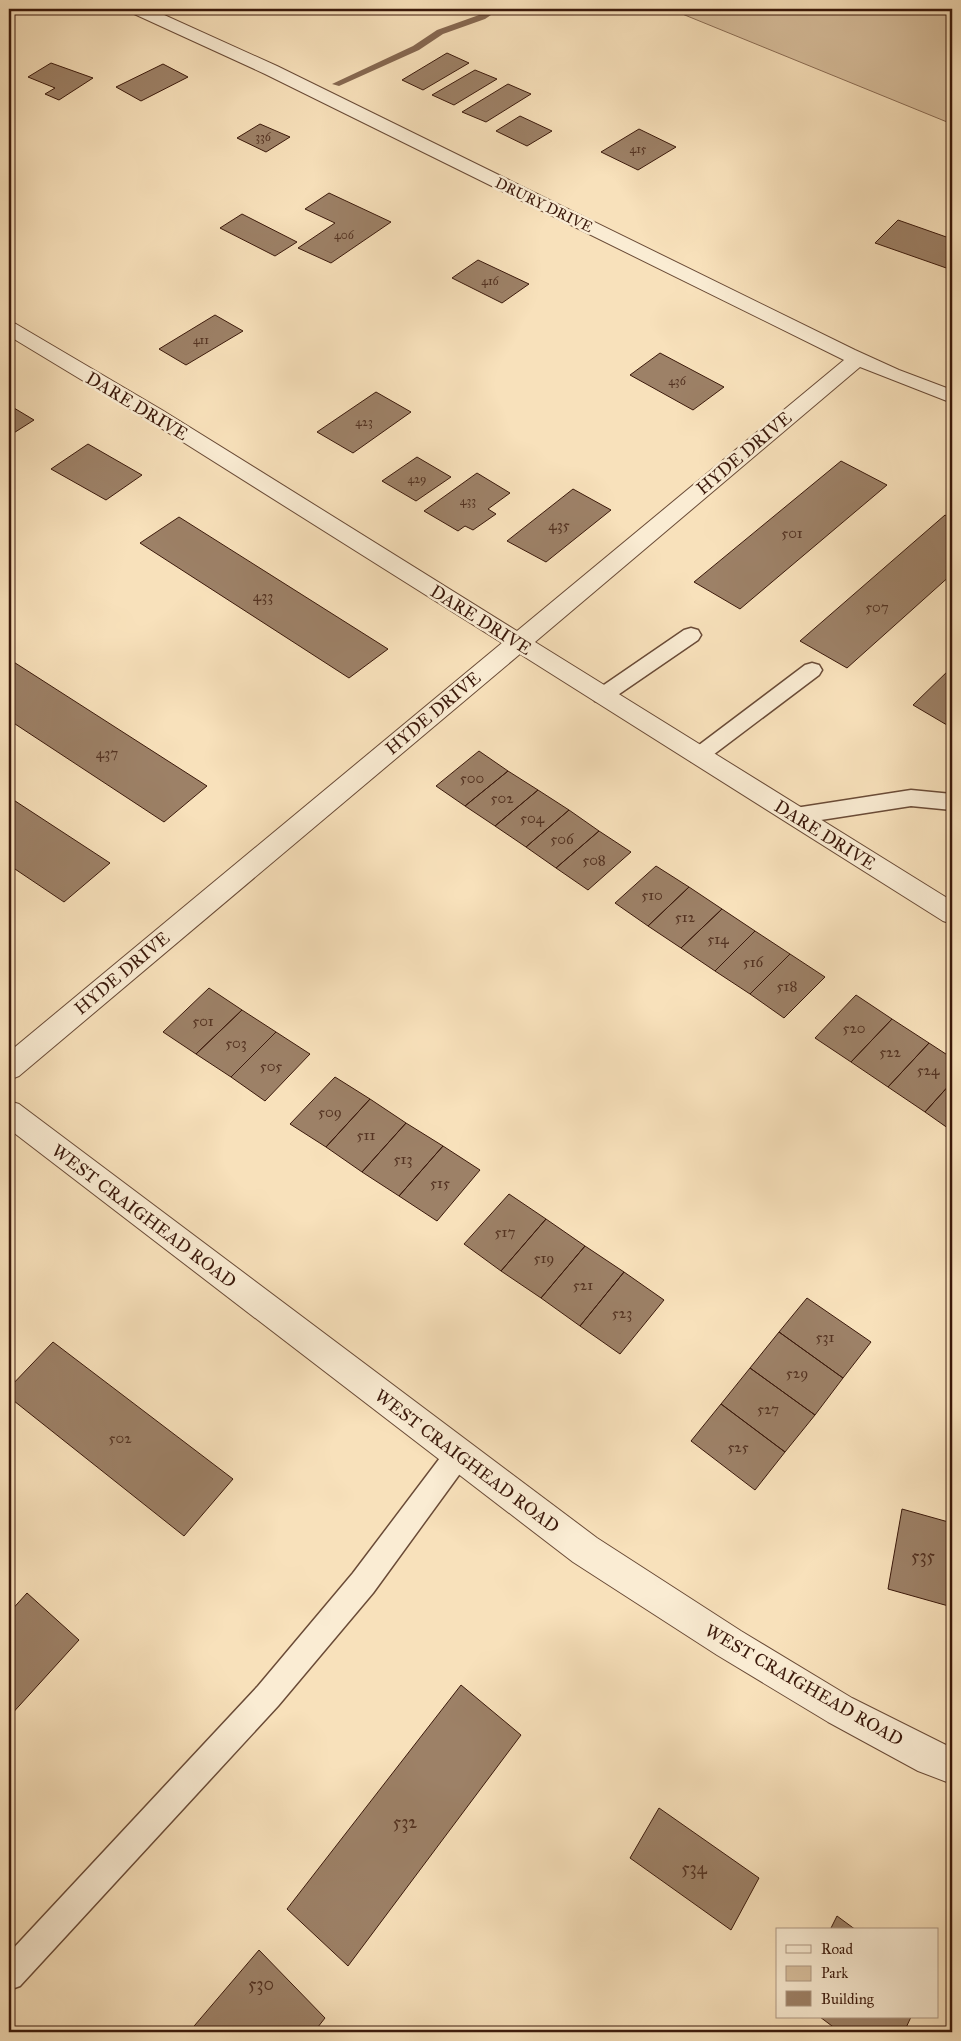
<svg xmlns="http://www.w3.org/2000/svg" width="961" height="2041" viewBox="0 0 961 2041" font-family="'IM FELL Great Primer',serif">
	<rect width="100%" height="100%" fill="#f8e1bb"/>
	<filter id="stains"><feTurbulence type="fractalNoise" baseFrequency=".004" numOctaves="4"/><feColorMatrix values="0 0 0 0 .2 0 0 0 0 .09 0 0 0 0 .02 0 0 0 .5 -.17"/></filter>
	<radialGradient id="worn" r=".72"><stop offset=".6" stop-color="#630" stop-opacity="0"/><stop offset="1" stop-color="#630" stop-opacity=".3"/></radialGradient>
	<path fill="#d8bf9d" stroke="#8a6c54" d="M670 9H952V124Z"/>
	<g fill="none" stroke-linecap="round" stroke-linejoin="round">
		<path fill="#866851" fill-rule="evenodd" d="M490 9H500L485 19 443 34 419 50 339 86 332 84 413 46 437 30 479 15Z"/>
	</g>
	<path fill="#9d8167" stroke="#3b190b" d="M447 53 469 63 423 90 402 80Z
		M51 63 93 78 59 100 45 94 55 88 28 77Z
		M163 64 188 77 141 101 116 87Z
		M475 70 497 79 454 105 432 95Z
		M508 84 531 94 486 122 462 112Z
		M520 116 552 131 527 146 496 131Z
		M260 124 290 137 266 152 237 138Z
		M639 129 676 147 638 170 601 152Z
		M329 193 391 222 331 263 298 248 335 223 305 209Z
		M242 214 297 242 275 256 220 228Z
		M898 220 952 239V270L875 243Z
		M478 260 529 284 502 303 452 278Z
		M215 315 243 331 186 365 159 349Z
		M660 353 724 387 693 410 630 375Z
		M376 392 411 412 353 453 317 432Z
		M9 405 34 420 9 436Z
		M88 444 142 475 106 500 51 469Z
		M417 457 451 477 416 501 382 481Z
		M841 461 887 485 740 609 694 582Z
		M477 473 510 493 488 509 496 514 473 530 465 526 458 531 424 511Z
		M573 489 611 510 546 562 507 541Z
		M945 515 952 519V574L847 668 800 641Z
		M179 517 388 649 349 678 140 543Z
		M9 659 207 786 164 822 9 720Z
		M952 667V728L913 705Z
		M479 751 508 771 465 806 436 786Z
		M508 771 538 790 495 826 465 806Z
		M538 790 569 810 526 847 495 826Z
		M9 797 110 863 64 902 9 865Z
		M569 810 599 831 556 868 526 847Z
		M599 831 631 852 588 890 556 868Z
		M656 866 689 887 648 926 615 903Z
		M689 887 722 909 681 948 648 926Z
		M722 909 755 931 715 971 681 948Z
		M755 931 790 954 750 994 715 971Z
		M790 954 825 977 784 1018 750 994Z
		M209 988 242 1010 196 1054 163 1032Z
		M856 995 892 1019 851 1062 815 1038Z
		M242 1010 276 1032 231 1077 196 1054Z
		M892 1019 929 1043 888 1087 851 1062Z
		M276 1032 310 1054 265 1101 231 1077Z
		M929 1043 952 1058V1082L925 1112 888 1087Z
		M335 1077 370 1099 326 1147 290 1124Z
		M952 1082V1131L925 1112Z
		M370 1099 406 1123 362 1172 326 1147Z
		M406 1123 443 1146 399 1196 362 1172Z
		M443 1146 480 1170 437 1221 399 1196Z
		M509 1194 546 1219 501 1271 464 1244Z
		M546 1219 585 1246 541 1298 501 1271Z
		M585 1246 624 1272 580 1326 541 1298Z
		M624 1272 664 1300 620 1354 580 1326Z
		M807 1298 871 1342 843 1378 779 1332Z
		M779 1332 843 1378 815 1415 750 1368Z
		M53 1342 233 1479 184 1536 9 1397V1388Z
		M750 1368 815 1415 785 1452 721 1404Z
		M721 1404 785 1452 755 1490 691 1441Z
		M902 1509 952 1523V1607L888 1589Z
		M27 1593 79 1640 9 1717V1613Z
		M461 1685 521 1735 348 1966 287 1909Z
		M659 1808 759 1878 731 1930 630 1858Z
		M837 1916 856 1930H830Z
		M259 1950 325 2018 314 2032H189Z
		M820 2017H911L904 2032H840Z"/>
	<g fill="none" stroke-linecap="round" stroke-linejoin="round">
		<defs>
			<path id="service" d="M691 628 698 630 701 635 698 640 609 701 602 703 595 701 592 696 595 691 684 630Z
				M812 663 819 665 822 670 819 675 705 761 698 763 691 761 688 756 691 751 805 665Z
				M911 790 952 794V810L911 806 795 824 788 822 785 816 788 810 795 808Z
				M458 1442 467 1446 471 1455 467 1464 373 1593 278 1706 20 1986 9 1990V1953L258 1686 353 1573 449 1446Z"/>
			<path id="minor" d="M130 9H151L277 66 855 350 899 370 952 390V403L860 367 535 642 952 901V924L943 921 520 654 19 1076 9 1080V1052L502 643 148 420 9 336V322L16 324 162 410 517 631 844 360 265 74 132 13Z"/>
			<path id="tertiary" d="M9 1101 19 1104 597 1538 741 1631 852 1698 952 1748V1784L918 1771 828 1722 717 1655 573 1562 9 1129Z"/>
		</defs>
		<use href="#service" stroke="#6a4b37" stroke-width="3"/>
		<use href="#minor" stroke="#6a4b37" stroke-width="2"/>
		<use href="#tertiary" stroke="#6a4b37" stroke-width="2"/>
		<use href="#service" fill="#faecd3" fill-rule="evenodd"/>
		<use href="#minor" fill="#faecd3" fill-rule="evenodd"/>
		<use href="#tertiary" fill="#faecd3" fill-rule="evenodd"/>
	</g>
	<g text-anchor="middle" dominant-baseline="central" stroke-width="5" stroke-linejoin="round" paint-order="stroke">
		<g font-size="12" fill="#543322">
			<text x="263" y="137">336</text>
			<text x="638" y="149">415</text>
			<text x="344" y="235">406</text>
			<text x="490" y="281">416</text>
			<text x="201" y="340">411</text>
			<text x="677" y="381">436</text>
			<text x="364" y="422">423</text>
			<text x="417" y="479">429</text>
			<text x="468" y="501">433</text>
		</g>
		<g font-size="15" fill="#3b190b" stroke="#faecd3">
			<text transform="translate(544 205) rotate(26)">DRURY DRIVE</text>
		</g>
		<g font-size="15" fill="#543322">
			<text x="559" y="525">435</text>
			<text x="792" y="533">501</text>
			<text x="263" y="596">433</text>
			<text x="877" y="607">507</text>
			<text x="107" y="753">437</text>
			<text x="472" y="778">500</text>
			<text x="502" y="798">502</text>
			<text x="532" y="818">504</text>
			<text x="562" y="839">506</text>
			<text x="594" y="860">508</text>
			<text x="652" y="895">510</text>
			<text x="685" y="917">512</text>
			<text x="718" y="939">514</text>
			<text x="753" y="962">516</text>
			<text x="787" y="986">518</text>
			<text x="203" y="1021">501</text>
			<text x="854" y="1028">520</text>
			<text x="236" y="1043">503</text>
			<text x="890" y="1052">522</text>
			<text x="271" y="1066">505</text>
			<text x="928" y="1070">524</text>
			<text x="330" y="1112">509</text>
			<text x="366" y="1135">511</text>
			<text x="403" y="1159">513</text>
			<text x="440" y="1183">515</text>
			<text x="505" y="1232">517</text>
			<text x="544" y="1258">519</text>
			<text x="583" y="1285">521</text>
			<text x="622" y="1313">523</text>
			<text x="825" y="1337">531</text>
			<text x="797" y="1373">529</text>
			<text x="768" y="1409">527</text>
			<text x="120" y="1438">502</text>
			<text x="738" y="1447">525</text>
		</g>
		<g font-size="18" fill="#3b190b" stroke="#faecd3">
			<text transform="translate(137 406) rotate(31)">DARE DRIVE</text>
			<text transform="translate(744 453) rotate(-40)">HYDE DRIVE</text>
			<text transform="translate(481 620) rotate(32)">DARE DRIVE</text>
			<text transform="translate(433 713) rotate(-40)">HYDE DRIVE</text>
			<text transform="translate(825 835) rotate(32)">DARE DRIVE</text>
			<text transform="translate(122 973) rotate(-40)">HYDE DRIVE</text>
			<text transform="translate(144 1216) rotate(37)">WEST CRAIGHEAD ROAD</text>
			<text transform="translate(467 1461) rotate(37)">WEST CRAIGHEAD ROAD</text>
			<text transform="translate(804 1685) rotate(30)">WEST CRAIGHEAD ROAD</text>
		</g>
		<g font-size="18" fill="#543322">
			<text x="923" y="1556">535</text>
			<text x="405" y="1822">532</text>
			<text x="694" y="1868">534</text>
			<text x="261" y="1984">530</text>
		</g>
	</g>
	<rect width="961" height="2041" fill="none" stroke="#f8e1bb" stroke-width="30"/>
	<rect x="10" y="10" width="941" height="2021" fill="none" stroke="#3b190b" stroke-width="2.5"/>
	<rect x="15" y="15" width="931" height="2011" fill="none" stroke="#3b190b"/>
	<rect x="776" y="1928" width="162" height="90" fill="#faecd3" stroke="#ae9883"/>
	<rect x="786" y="1945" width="25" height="8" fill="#faecd3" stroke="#ae9883"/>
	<text x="821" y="1954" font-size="15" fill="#3b190b">Road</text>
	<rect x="786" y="1966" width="25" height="15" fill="#d8bf9d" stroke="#ae9883"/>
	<text x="821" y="1978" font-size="15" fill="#3b190b">Park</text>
	<rect x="786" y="1991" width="25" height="15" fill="#9d8167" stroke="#ae9883"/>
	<text x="821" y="2004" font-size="15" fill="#3b190b">Building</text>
	<rect width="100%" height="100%" filter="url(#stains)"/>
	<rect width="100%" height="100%" fill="url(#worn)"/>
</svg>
